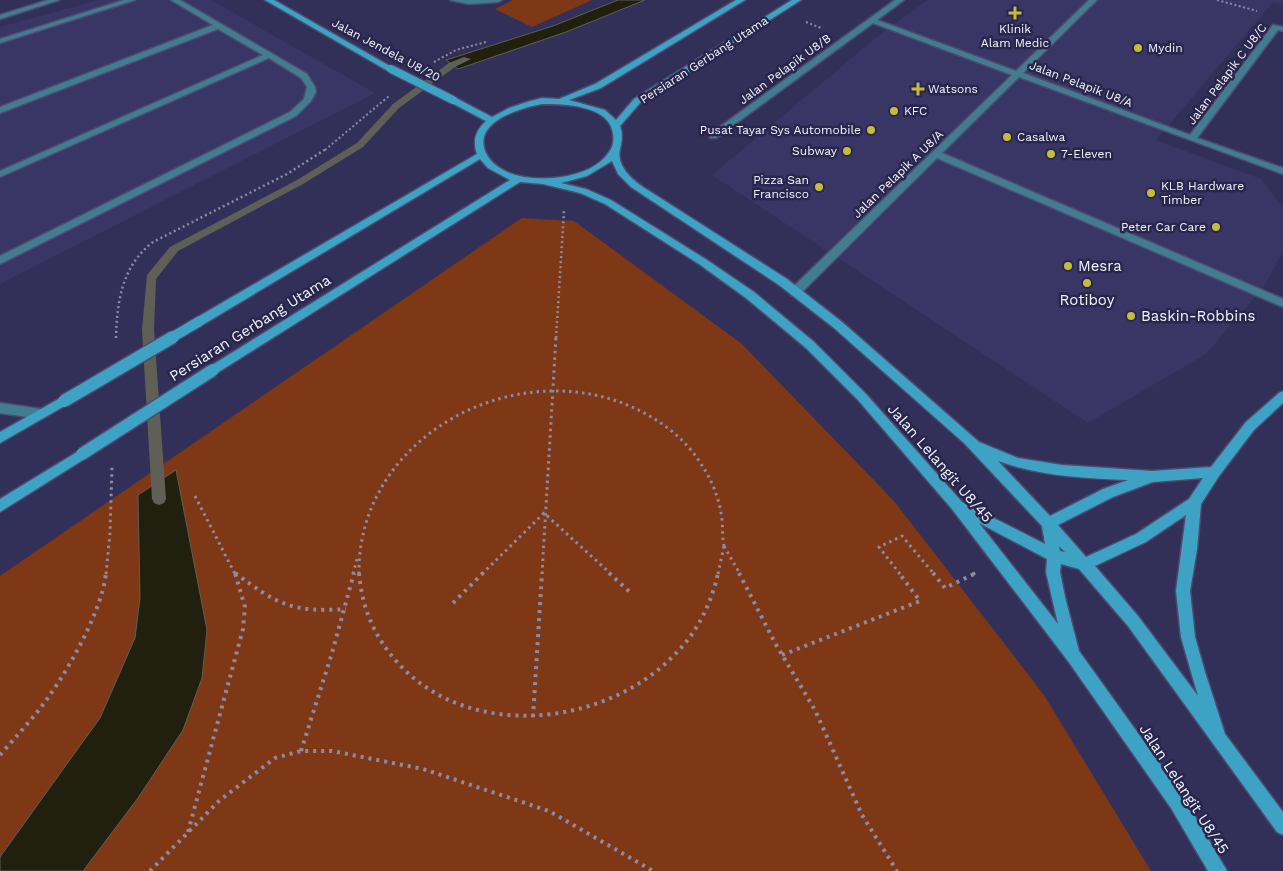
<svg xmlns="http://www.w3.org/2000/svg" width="1283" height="871" viewBox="0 0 1283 871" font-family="'Work Sans',sans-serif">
	<rect width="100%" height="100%" fill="#323058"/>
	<path fill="#393665" d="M99 0H211L375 93 0 284V27Z
		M928 0H1283V4L1273 2 1156 140 1261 179 1283 208V251L1265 285 1206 354 1088 423 712 175 878 36Z"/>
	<path fill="#7e3815" d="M513 0H592L532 27 495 9Z
		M522 218 574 221 742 344 894 501 1044 695 1151 871H0V576Z"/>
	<path fill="#211f0e" stroke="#605f56" d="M618 0H645L566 32 458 69 446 60 553 26Z
		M176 470 207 630 202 678 183 730 138 798 83 871H0V857L100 718 135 638 140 598 138 495Z"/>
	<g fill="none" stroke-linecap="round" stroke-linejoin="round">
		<path fill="#605f56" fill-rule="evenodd" d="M464 57 471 59 455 67 399 108 363 147 303 184 178 251 156 279 154 330 166 499 164 503 159 505 154 503 152 499 142 330 147 275 170 247 297 180 357 143 393 104 449 63Z"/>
		<defs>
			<path id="lane" d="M124 0H135L0 43V39Z
				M171 0H180L307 74 315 87 316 92 311 101 296 116 0 264V256L290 112 304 99 307 87 301 78 269 58 0 177V171L263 55 218 29 0 113V107L213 25Z
				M895 0H904L877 20 1016 71 1089 0H1097L1023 73 1190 135 1273 25 1283 27V31L1278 30 1197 138 1283 168V174L1019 77 942 153 1283 299V307L937 158 799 295H791L790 292 791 289 1012 75 873 23 716 138H710V134Z
				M0 403 41 409 45 411 47 414 45 417 41 419 0 413Z"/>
			<path id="street" d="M48 0H59L0 19V15Z
				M450 0H502L498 2 469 4Z"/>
			<path id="secondary" d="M265 0H274L395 69 388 71Z
				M736 0H745L601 88 569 100 605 110 616 120 634 99 792 0H801L640 103 620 126C623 134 622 141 620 149 616 165 631 179 643 187L787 279 842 322 979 442 1018 458 1062 465 1152 471 1211 467 1246 422 1279 393 1283 391V403L1254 430 1219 476 1201 504 1197 549 1190 591 1195 637 1205 672 1225 734 1283 812V835L1277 832 1128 626 1079 569 1061 564 1060 572 1065 597 1079 651 1183 796 1227 871H1208L1171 808 1068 661 952 509 858 400 806 348 746 298 699 264 605 204 580 193 543 184 520 182 217 373H209L207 370 209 367 510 180 488 168 480 159 204 324H196L194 321 196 318 477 154C472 140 476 130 486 121L450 102V98H456L492 117 509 108 530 101 542 98 559 99 595 84ZM542 104C564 104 610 105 613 134 614 141 613 147 609 152 591 180 534 184 507 172 497 167 489 161 485 151 474 121 521 108 542 104ZM612 161 618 174 631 187 779 285 834 328 964 443 1042 526 1045 544 962 502 866 394 814 342 754 292 707 260 611 200 586 189 561 183 587 176ZM998 461C1040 476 1083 478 1128 480L1103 489 1050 516ZM1203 478 1189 499 1136 534 1086 557 1058 525 1113 497 1153 482ZM1186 515 1176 591 1181 637 1198 696 1138 616 1095 566 1146 542ZM979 523 1047 559 1046 572 1058 624ZM1059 546 1065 552 1060 551Z
				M64 396 68 398 70 401 68 404 0 443V432Z
				M82 449 86 450 88 454 86 458 0 512V499Z"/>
		</defs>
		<use href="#lane" stroke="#4d4b6f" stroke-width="3"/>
		<use href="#street" stroke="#4d4b6f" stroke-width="3"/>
		<use href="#secondary" stroke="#4d4b6f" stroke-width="3"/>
		<path stroke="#8c8ba5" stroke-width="2" stroke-dasharray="2 2.5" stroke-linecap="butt" d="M1217 0 1257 11
			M806 22 821 28
			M434 62 456 50 486 42
			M325 150 389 96"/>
		<path stroke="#8c8ba5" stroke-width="2.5" stroke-dasharray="2 3" stroke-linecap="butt" d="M116 338C117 301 122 266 153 242L287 174 326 149
			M556 338 564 211"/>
		<path stroke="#8c8ba5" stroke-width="3" stroke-dasharray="2.5 4" stroke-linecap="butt" d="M195 496 235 574
			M724 546 740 574
			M235 573 237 574
			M106 574 110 533 112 467
			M353 574 358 555
			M359 574C357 438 513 354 632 407 659 419 685 438 701 464 712 480 720 500 722 520 723 529 722 537 724 546
			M482 574 544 513 611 574
			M542 574 556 337
			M718 574 724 546
			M900 574 879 547 902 536 934 574
			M973 574 976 573"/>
		<path stroke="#8c8ba5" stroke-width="4" stroke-dasharray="3 5" stroke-linecap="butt" d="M235 573C277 604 292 613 346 609
			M359 573C362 608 374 636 397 662 469 743 610 727 679 650 699 629 712 601 718 573
			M609 573 632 594
			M739 573 775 643 815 710 862 815 897 871
			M933 573 945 588 976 573
			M453 603 483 573
			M782 655 920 601 899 573
			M533 717 542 573
			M301 751 332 653 354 573
			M0 755C13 740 26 726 38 711 63 680 102 613 106 573
			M188 832 243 629 245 607 235 573
			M150 871 220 800 275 758 301 751H332L423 769 549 811 653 871"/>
		<use href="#lane" fill="#427c91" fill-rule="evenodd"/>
		<use href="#street" fill="#427c91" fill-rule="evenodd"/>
		<use href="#secondary" fill="#3da2c4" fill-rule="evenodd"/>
		<defs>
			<path id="secondary-bridge-far2" d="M391 69 453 100"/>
			<path id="secondary-bridge-far1" d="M171 338 200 321"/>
			<path id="secondary-bridge" d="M64 401 173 337
				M82 454 213 370"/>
		</defs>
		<use href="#secondary-bridge-far2" stroke="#4d4b6f" stroke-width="10" stroke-linecap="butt"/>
		<use href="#secondary-bridge-far1" stroke="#4d4b6f" stroke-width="12" stroke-linecap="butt"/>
		<use href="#secondary-bridge" stroke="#4d4b6f" stroke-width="15" stroke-linecap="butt"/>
		<use href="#secondary-bridge-far2" stroke="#3da2c4" stroke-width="8"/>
		<use href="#secondary-bridge-far1" stroke="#3da2c4" stroke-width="10"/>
		<use href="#secondary-bridge" stroke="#3da2c4" stroke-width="12"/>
	</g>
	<g fill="#c7bb3c" stroke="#29264d" stroke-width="2">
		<path d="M1012.5 5.5h5v5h5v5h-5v5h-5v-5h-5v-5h5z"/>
		<circle cx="1138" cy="48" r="5"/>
		<path d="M915.5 81.5h5v5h5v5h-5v5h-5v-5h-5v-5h5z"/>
		<circle cx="894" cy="111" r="5"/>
		<circle cx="871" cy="130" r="5"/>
		<circle cx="1007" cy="137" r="5"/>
		<circle cx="847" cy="151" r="5"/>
		<circle cx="1051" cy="154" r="5"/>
		<circle cx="819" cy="187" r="5"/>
		<circle cx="1151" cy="193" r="5"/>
		<circle cx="1216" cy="227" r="5"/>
		<circle cx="1068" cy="266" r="5"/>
		<circle cx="1087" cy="283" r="5"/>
		<circle cx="1131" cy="316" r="5"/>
	</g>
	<g text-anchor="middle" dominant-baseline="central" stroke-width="5" stroke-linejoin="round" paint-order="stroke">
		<g font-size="12" fill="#f3f3fe" stroke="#29264d" text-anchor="start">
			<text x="1015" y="29" text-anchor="middle">Klinik<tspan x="1015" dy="14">Alam Medic</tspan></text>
			<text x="1148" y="48">Mydin</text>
			<text x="928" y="89">Watsons</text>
			<text x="904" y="111">KFC</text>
			<text x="861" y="130" text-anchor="end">Pusat Tayar Sys Automobile</text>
			<text x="1017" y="137">Casalwa</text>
			<text x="837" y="151" text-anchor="end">Subway</text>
			<text x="1061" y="154">7-Eleven</text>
			<text x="809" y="180" text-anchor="end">Pizza San<tspan x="809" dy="14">Francisco</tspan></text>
			<text x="1161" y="186">KLB Hardware<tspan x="1161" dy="14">Timber</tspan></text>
			<text x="1206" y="227" text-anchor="end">Peter Car Care</text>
		</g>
		<g font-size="12" fill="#f3f3fe" stroke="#29264d">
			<text transform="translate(386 50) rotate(28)">Jalan Jendela U8/20</text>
			<text transform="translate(704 60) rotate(-33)">Persiaran Gerbang Utama</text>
			<text transform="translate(785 69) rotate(-36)">Jalan Pelapik U8/B</text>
			<text transform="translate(1227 74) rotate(-53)">Jalan Pelapik C U8/C</text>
			<text transform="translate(1081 84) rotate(21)">Jalan Pelapik U8/A</text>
			<text transform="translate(898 174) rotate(-44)">Jalan Pelapik A U8/A</text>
		</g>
		<g font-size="15" fill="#f3f3fe" stroke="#29264d" text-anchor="start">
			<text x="1078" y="266">Mesra</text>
			<text x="1087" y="300" text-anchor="middle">Rotiboy</text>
			<text x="1141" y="316">Baskin-Robbins</text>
		</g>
		<g font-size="15" fill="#f3f3fe" stroke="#29264d">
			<text transform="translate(250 328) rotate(-32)">Persiaran Gerbang Utama</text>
			<text transform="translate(940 463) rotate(49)">Jalan Lelangit U8/45</text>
			<text transform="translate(1184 789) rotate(57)">Jalan Lelangit U8/45</text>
		</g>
	</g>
</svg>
